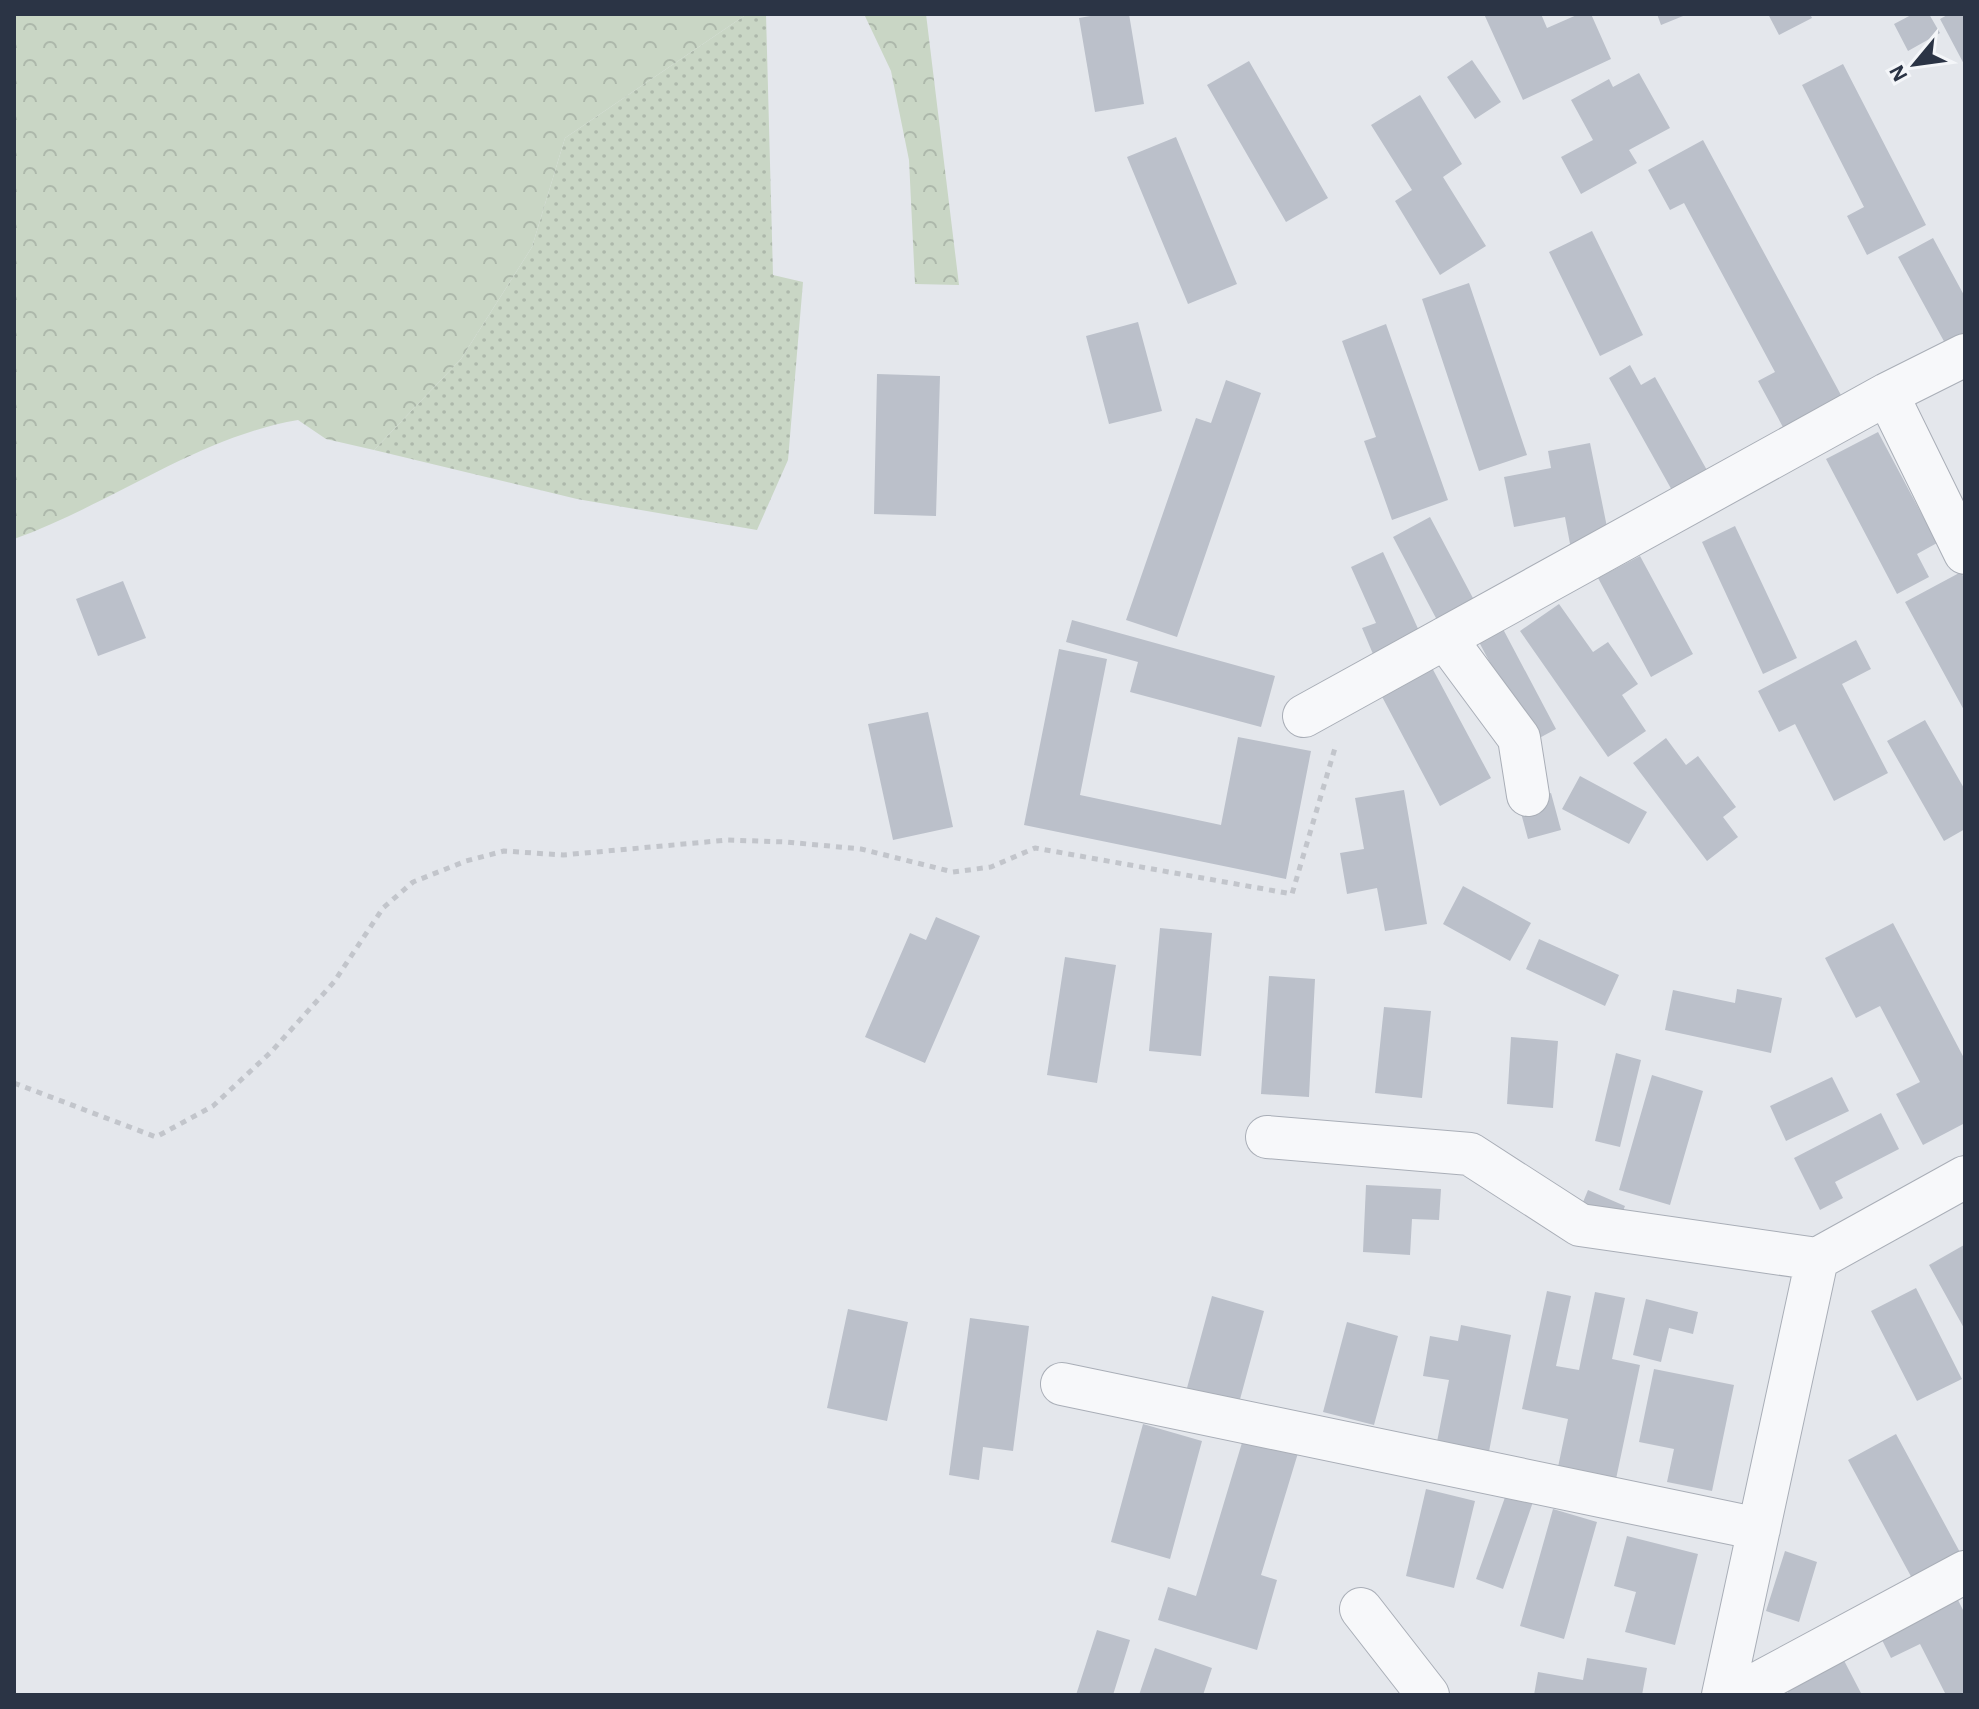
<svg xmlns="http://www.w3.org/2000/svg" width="1979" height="1709" viewBox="0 0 1979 1709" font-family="'Alegreya Sans',sans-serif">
	<defs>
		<pattern id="grass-dots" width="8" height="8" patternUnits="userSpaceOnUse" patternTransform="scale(2)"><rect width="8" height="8" fill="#c9d6c5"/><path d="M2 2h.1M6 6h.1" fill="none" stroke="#adb8ab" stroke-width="1.8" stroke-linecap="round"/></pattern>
		<pattern id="forest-crowns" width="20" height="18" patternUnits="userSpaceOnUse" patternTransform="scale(2)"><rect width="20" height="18" fill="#c9d6c5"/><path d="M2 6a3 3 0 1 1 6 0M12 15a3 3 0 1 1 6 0" fill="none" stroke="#adb8ab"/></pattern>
	</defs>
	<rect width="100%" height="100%" fill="#e4e7ec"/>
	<path fill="url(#grass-dots)" d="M747 14H766L773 275 803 282 788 460 757 530 577 499 374 450 461 359 532 247 565 138Z"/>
	<path fill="url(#forest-crowns)" d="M14 14H747L565 138 532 247 461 359 374 450 326 439 298 420C198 437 110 505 14 539Z
		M864 14H926L959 285 915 284 909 160 891 71Z"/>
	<path fill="#bbc0ca" d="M1102 14H1129L1144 104 1095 112 1079 18Z
		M1484 14H1541L1547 28 1579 14H1591L1611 59 1523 100Z
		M1657 14H1688L1661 25Z
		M1768 14H1810L1812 18 1779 35Z
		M1913 14H1929L1940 33 1908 51 1894 24Z
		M1949 14H1965V66L1940 19Z
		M1472 60 1501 102 1475 119 1447 77Z
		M1249 61 1328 198 1286 222 1207 85Z
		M1843 64 1926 225 1867 255 1847 216 1864 207 1802 85Z
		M1639 73 1670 128 1629 150 1637 163 1581 194 1561 157 1593 140 1571 100 1609 79 1613 87Z
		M1420 95 1462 164 1443 177 1486 246 1440 275 1395 201 1412 190 1371 125Z
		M1176 137 1237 284 1188 304 1127 157Z
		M1703 140 1848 408 1790 440 1758 381 1775 372 1684 203 1670 210 1648 170Z
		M1592 231 1643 335 1600 356 1549 252Z
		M1933 238 1965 297V348L1952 356 1898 257Z
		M1469 283 1527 455 1479 471 1422 299Z
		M1138 322 1162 411 1109 424 1086 336Z
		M1386 324 1448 500 1392 520 1364 441 1376 437 1342 341Z
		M1630 365 1641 385 1655 377 1713 481 1678 501 1609 378Z
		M877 374 940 376 936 516 874 514Z
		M1226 380 1261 393 1177 637 1126 620 1196 418 1211 423Z
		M1878 432 1937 543 1917 554 1929 577 1897 594 1826 459Z
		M1590 443 1610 542 1571 549 1565 517 1514 527 1504 477 1551 468 1548 451Z
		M1430 517 1474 600 1437 620 1393 537Z
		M1735 526 1797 658 1763 674 1702 542Z
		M1383 552 1420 633 1373 654 1362 628 1376 623 1351 567Z
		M1640 556 1693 654 1651 677 1598 578Z
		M1961 572 1965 580V712L1905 602Z
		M123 581 146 638 98 656 76 599Z
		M1559 604 1593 652 1608 642 1638 684 1622 695 1646 731 1608 757 1520 631Z
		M1072 620 1275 676 1261 727 1130 692 1138 662 1066 642Z
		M1503 629 1556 729 1532 742 1479 642Z
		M1856 640 1871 669 1842 684 1888 773 1834 801 1795 724 1779 732 1758 691Z
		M1059 649 1107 659 1080 795 1221 825 1238 737 1311 751 1286 879 1024 825Z
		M1430 664 1491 778 1440 806 1379 691Z
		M928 712 953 827 893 840 868 724Z
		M1925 720 1965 790V829L1944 841 1887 741Z
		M1666 738 1686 765 1698 756 1736 807 1723 817 1738 837 1707 861 1633 763Z
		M1580 776 1647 812 1629 844 1562 809Z
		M1404 790 1427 924 1385 931 1377 888 1347 894 1340 853 1364 849 1355 798Z
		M1551 793 1561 830 1528 839 1518 802Z
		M1463 886 1531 923 1510 961 1443 924Z
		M936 917 980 936 925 1063 865 1037 910 933 926 940Z
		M1893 923 1965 1060V1123L1923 1145 1896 1094 1920 1082 1880 1006 1856 1018 1825 958Z
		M1160 928 1212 933 1201 1056 1149 1051Z
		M1539 939 1619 975 1605 1006 1526 969Z
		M1065 957 1116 965 1097 1083 1047 1075Z
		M1269 976 1315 979 1309 1097 1261 1094Z
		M1737 989 1782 998 1771 1053 1665 1030 1673 990 1735 1003Z
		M1384 1007 1431 1011 1422 1098 1375 1093Z
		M1511 1037 1558 1041 1553 1108 1507 1104Z
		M1616 1053 1641 1060 1620 1147 1595 1141Z
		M1652 1075 1703 1091 1670 1205 1619 1190Z
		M1832 1077 1849 1111 1786 1141 1770 1106Z
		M1881 1113 1899 1149 1835 1182 1843 1198 1820 1210 1794 1158Z
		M1366 1185 1441 1189 1439 1220 1412 1219 1410 1255 1363 1252Z
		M1588 1190 1625 1206 1618 1223 1581 1207Z
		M1964 1245 1965 1247V1330L1929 1265Z
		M1916 1288 1962 1379 1917 1401 1871 1311Z
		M1547 1291 1571 1296 1556 1366 1579 1370 1595 1292 1625 1298 1612 1359 1640 1365 1616 1479 1558 1467 1568 1419 1522 1409Z
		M1212 1296 1264 1311 1236 1414 1184 1399Z
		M1646 1299 1698 1312 1693 1334 1669 1328 1661 1362 1633 1355Z
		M848 1309 908 1322 887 1421 827 1408Z
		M970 1318 1029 1326 1013 1451 983 1447 979 1480 949 1475Z
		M1347 1322 1398 1336 1374 1425 1323 1412Z
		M1461 1325 1511 1335 1488 1457 1436 1447 1449 1380 1423 1376 1430 1336 1458 1341Z
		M1654 1369 1734 1385 1712 1491 1667 1482 1674 1449 1639 1442Z
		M1143 1424 1202 1441 1170 1559 1111 1542Z
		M1896 1434 1962 1556 1914 1582 1848 1460Z
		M1244 1436 1298 1453 1261 1575 1277 1580 1257 1650 1158 1620 1168 1587 1196 1596Z
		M1509 1486 1535 1496 1503 1589 1476 1579Z
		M1426 1489 1475 1501 1454 1588 1406 1576Z
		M1553 1509 1597 1522 1564 1639 1520 1626Z
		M1627 1536 1698 1554 1675 1645 1625 1632 1636 1592 1614 1586Z
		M1785 1551 1817 1562 1799 1622 1766 1611Z
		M1952 1588 1965 1614V1695H1946L1920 1644 1891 1658 1875 1626Z
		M1097 1630 1130 1640 1113 1695H1076Z
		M1155 1648 1212 1668 1203 1695H1139Z
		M1838 1649 1862 1695H1789L1781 1678Z
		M1587 1658 1647 1668 1642 1695H1534L1538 1672 1583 1680Z"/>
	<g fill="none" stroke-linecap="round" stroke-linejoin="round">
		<defs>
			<path id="minor" d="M1887 394 1965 553
				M1445 638 1519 738 1528 795
				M1304 716 1887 394 1965 355
				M1267 1137 1470 1154 1580 1225 1817 1259
				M1062 1384 1759 1529
				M1361 1609 1428 1695
				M1723 1695 1817 1259 1965 1177
				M1736 1695 1965 1572"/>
		</defs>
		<use href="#minor" stroke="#a9aeb7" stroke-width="44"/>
		<path stroke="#c2c5cb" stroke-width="5" stroke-dasharray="6 6" stroke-linecap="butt" d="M14 1083 156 1137 213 1106 271 1052 334 982 383 908 413 882 466 861 504 851 563 855 728 840 786 842 861 849 953 872 991 867 1035 848 1292 894 1335 748"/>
		<use href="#minor" stroke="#f7f8fa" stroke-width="42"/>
	</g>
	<rect width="1979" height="1709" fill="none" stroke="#2b3445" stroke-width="32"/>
	<g transform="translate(1915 64) rotate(241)" stroke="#f4f6f9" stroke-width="6" paint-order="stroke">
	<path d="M0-6L14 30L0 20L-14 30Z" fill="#2b3445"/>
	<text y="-12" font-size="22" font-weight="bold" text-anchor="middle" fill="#2b3445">N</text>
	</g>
</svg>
